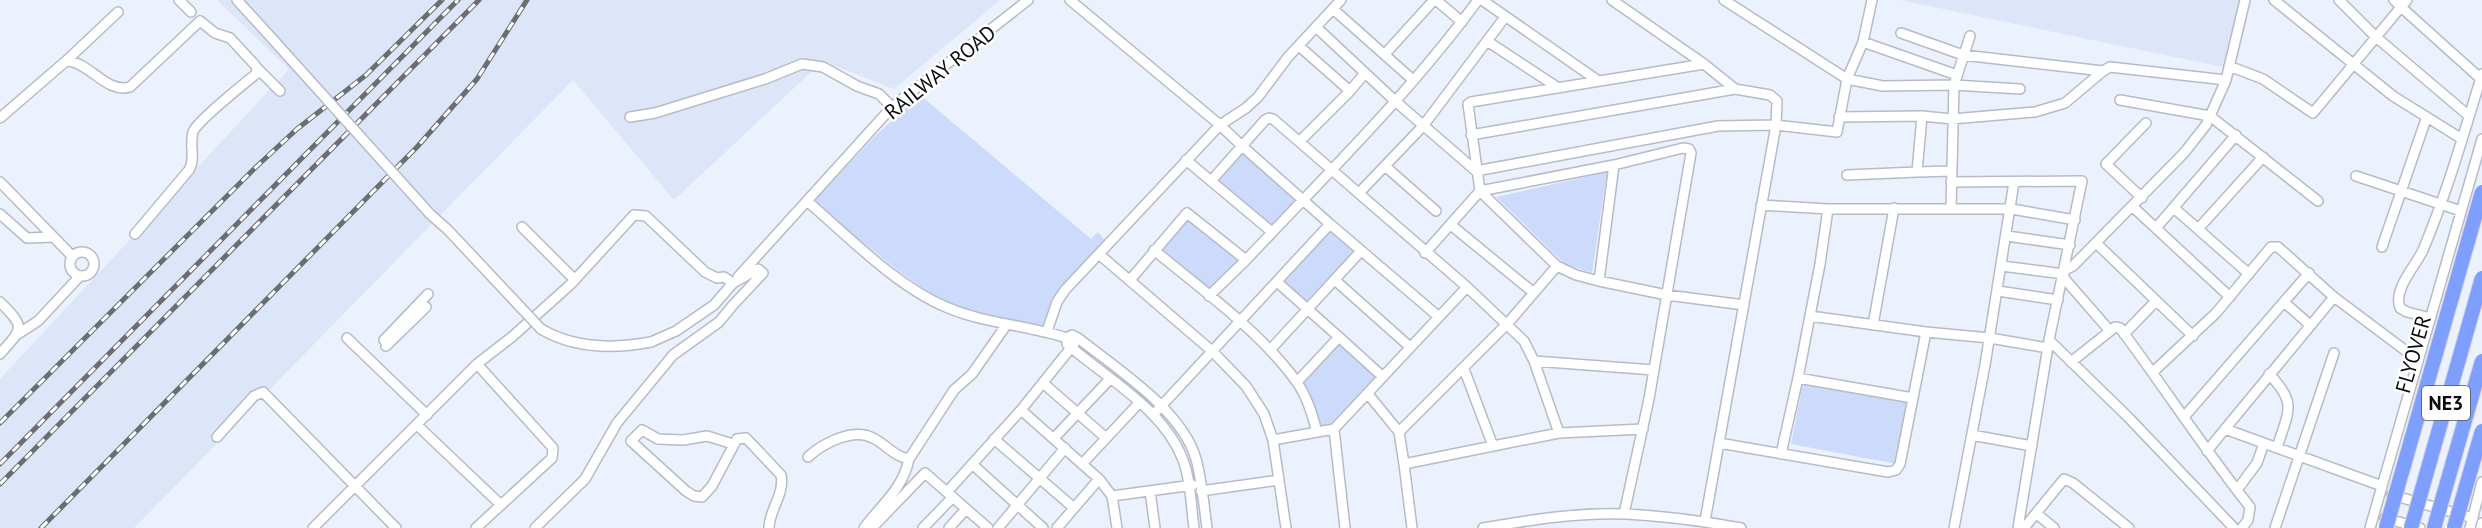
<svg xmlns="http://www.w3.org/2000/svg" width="2482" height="528" viewBox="0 0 2482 528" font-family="'PT Sans',sans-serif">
	<rect width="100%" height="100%" fill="#ecf1fe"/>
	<path fill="#dde5f8" d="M217 0H1000L894 89 823 61 674 200 573 80 134 528H0V379L289 69Z
		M1900 0H2244L2223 67Z"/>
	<path fill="#ccdafb" d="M920 95 1091 239 1098 232 1108 244 1054 299 1049 309 1045 330 1011 324 944 303 901 273 816 204 815 200 874 137Z
		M1243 151 1298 200 1272 228 1214 181Z
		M1607 172 1592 273 1565 264 1496 197Z
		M1189 216 1242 260 1208 291 1160 250Z
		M1331 229 1356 252 1309 306 1283 283Z
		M1340 340 1380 377 1333 427 1321 429 1312 405 1300 383Z
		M1803 383 1909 403 1897 464 1791 444Z"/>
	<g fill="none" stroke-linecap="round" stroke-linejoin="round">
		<defs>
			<path id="minor" d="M179 0 191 12
				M237 0 268 34
				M1070 0 1220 125 1242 146 1265 120 1269 118 1273 119 1467 287 1524 341 1534 361 1559 433 1643 429
				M1436 0 1462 22
				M1482 0 1597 80
				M1612 0 1704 64
				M1724 0 1847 79 1883 86 1954 85 2020 89
				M2274 0 2393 96 2462 139
				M2339 0 2376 37 2469 116
				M2407 0 2401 7 2481 79
				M1333 9 1413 80
				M1316 27 1394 100 1476 171 1718 126 1776 125 1837 132 1847 79 1863 42 1872 0
				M1901 33 1963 55 2103 71
				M1487 41 1557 87
				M1863 42 1957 75
				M1299 46 1350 91 1300 141
				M1385 54 1434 0
				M66 61 118 12
				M2229 66 2263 79 2313 113 2401 7 2394 0
				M257 68 280 91
				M1350 91 1365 73
				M2120 100 2210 116 2318 201
				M630 117 655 113 765 79 802 64 823 67 857 86 879 94 892 107
				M1839 117 1922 116 1952 119 2035 112 2065 103 2103 71 2110 67 2226 80
				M0 118 66 61C89 61 106 94 130 87L200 21 215 33 230 38 255 65 257 68 256 74C244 84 197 121 193 132 189 145 196 158 189 170L135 234
				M1471 135 1735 89 1770 95 1777 101 1776 125 1705 521
				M1186 160 1272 232
				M1385 166 1436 211
				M1917 172 1952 171
				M1847 175 1917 172 1922 116
				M2356 176 2461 211
				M1211 181 1242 146 1330 224
				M0 182 72 256
				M1951 182 2082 181 2049 340 2018 528
				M1359 193 1423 126 1505 17
				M2142 198 2106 164 2146 123
				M807 201C849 237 896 286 946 307 985 324 1028 325 1067 338
				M1761 205 1828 209H2012L2075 220
				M2133 207 2230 297
				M2174 208 2249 274
				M1951 209 1954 85 1970 36
				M0 214 27 238 53 237
				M1451 225 1534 293
				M522 227 575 280
				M2156 228 2236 135
				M2198 229 2263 157
				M2007 236 2070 245
				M2096 243 2193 336
				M2382 247 2426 119
				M1154 250C1201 289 1261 332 1296 381 1307 396 1312 414 1317 432
				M70 264a12 12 0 1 1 24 0a12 12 0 1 1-24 0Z
				M1425 253 1480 191 1557 266 1576 275 1599 281 1614 165
				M1100 255 1212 351 1246 386 1264 414 1273 440 1286 528
				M1246 260C1325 176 1409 94 1478 0
				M2002 266 2064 274
				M2065 270 2073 266 2184 153 2206 125 2226 80 2245 0
				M738 277 892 107 1028 0
				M2063 277 2110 331
				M1130 280 1187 213 1246 260 1209 296
				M1336 281 1410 347
				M1599 281 1667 295 1744 305
				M1277 282 1339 337
				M1998 291 2058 300
				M2334 297 2418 360
				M0 302C26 328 23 328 0 354
				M2284 302 2310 325
				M1810 316 1926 332
				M2431 318 2407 312 2400 308C2393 289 2415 267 2423 250 2447 193 2464 133 2482 74
				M1873 325 1894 208
				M1047 331 1057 302 1065 290 1220 125 1246 108 1258 97 1288 57 1341 0
				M18 334 38 321 80 276
				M2124 334 2156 301
				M347 338 427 415
				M1067 338 1072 335 1078 338C1117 369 1182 410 1196 459 1202 481 1204 506 1207 528
				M1067 338V344C1106 378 1164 409 1183 460 1191 481 1191 506 1194 528
				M384 340 428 294
				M2049 340 2128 417 2234 528
				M386 346 426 307
				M1270 350 1361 251
				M1534 361 1654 370
				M2071 362 2115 327 2120 328C2164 387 2204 449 2250 507L2248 520 2242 528
				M2153 372 2216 313 2271 247H2278L2334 297 2225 429
				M2269 374C2298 404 2288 411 2277 448
				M1798 378 1820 264 1828 209
				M1297 382 1339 337 1383 377
				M1043 383 1105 437
				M1368 394 1399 432 1404 464 1493 446 1464 369
				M1913 398 1926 332 1990 338 2048 348
				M1021 410 1099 479 1112 496 1193 485
				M1153 415 1330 224 1439 317
				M2184 417 2309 273
				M417 425 501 505
				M1399 432 1508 323 1557 266
				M1972 435 2032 446
				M217 437 254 396 263 392 396 528
				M1054 438 1110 379
				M994 439 1074 508
				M1273 440 1334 429
				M1719 443 1888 472 1896 470 1900 464 1913 398 1798 378 1781 454
				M733 444 707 436 683 440 658 439 642 430 631 441 686 491 694 496 702 497 712 486 737 439 746 438 781 475C785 494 769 510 769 528
				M1493 446 1559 433
				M2207 451 2225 429 2382 486
				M808 457C822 444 853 427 873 438 887 445 893 456 909 459L954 390 972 374 1007 324
				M972 464 1043 528
				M1082 464 1139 403
				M1404 464 1412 528
				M2237 490 2257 463 2264 443
				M1150 491 1155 528
				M1201 491 1279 480
				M947 492 1021 410 1074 344
				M2392 495 2473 518
				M1112 496 1117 528
				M1624 514 1649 399 1691 153 1689 149 1683 148 1614 165 1480 191 1468 104 1471 102 1704 64 1735 89
				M2037 514 2054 528
				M2385 518 2420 528
				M313 528 477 364 513 336 571 284 634 215 646 216 705 272 717 278 724 277 733 283
				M476 528 552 458 553 448 477 364
				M535 528 585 479 617 423 673 355 719 322 733 305 763 273 758 269 733 283 714 305 676 331 651 342
				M864 528C881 505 903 489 909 459
				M872 528 925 473 988 528
				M923 528 953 497
				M949 528 966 509
				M998 528 1065 448
				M1057 528 1099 479
				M1345 528 1334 429 1467 287
				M1483 528C1530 520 1578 512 1626 514 1665 516 1703 521 1741 528
				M1954 528 1985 365 2014 182
				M2024 528 2064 479 2073 483 2129 528
				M2275 528 2334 353
				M2370 528 2482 139
				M2470 528 2482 482
				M2481 528 2482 523"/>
		</defs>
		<use href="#minor" stroke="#b6bbc6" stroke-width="12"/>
		<use href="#minor" stroke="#fff" stroke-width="9"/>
		<defs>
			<path id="rail" d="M0 423 256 167 297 129 366 75 442 0
				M0 464 458 0
				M0 484 479 0
				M41 528 417 147 477 79 527 0"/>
		</defs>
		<use href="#rail" stroke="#6a6d74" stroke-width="5"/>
		<use href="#rail" stroke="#fff" stroke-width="3" stroke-dasharray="9" stroke-linecap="butt"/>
		<defs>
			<path id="minor-bridge" d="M268 34 430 214 448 230 541 329C575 349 614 349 651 342"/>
			<path id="highway-bridge" d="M2386 528 2482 192
				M2411 528 2482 278
				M2434 528 2482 361
				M2454 528 2482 431"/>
		</defs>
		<use href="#minor-bridge" stroke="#b6bbc6" stroke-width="12" stroke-linecap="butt"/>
		<use href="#highway-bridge" stroke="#d3d3d4" stroke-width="16" stroke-linecap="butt"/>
		<use href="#minor-bridge" stroke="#fff" stroke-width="9"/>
		<use href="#highway-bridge" stroke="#7e9ffd" stroke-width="14"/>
	</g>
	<g text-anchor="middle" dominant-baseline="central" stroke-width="5" stroke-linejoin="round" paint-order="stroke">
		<rect fill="#fff" stroke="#545457" stroke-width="1.5" x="2422" y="386" width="48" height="34" rx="4.5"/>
		<g font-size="20" font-weight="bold" fill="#0a0b0f">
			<text x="2446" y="403">NE3</text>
		</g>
		<g font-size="21" fill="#0a0b0f" stroke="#fff">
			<text transform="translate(940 72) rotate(-39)">RAILWAY ROAD</text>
			<text transform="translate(2413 354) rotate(-74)">FLYOVER</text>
		</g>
	</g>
</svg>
